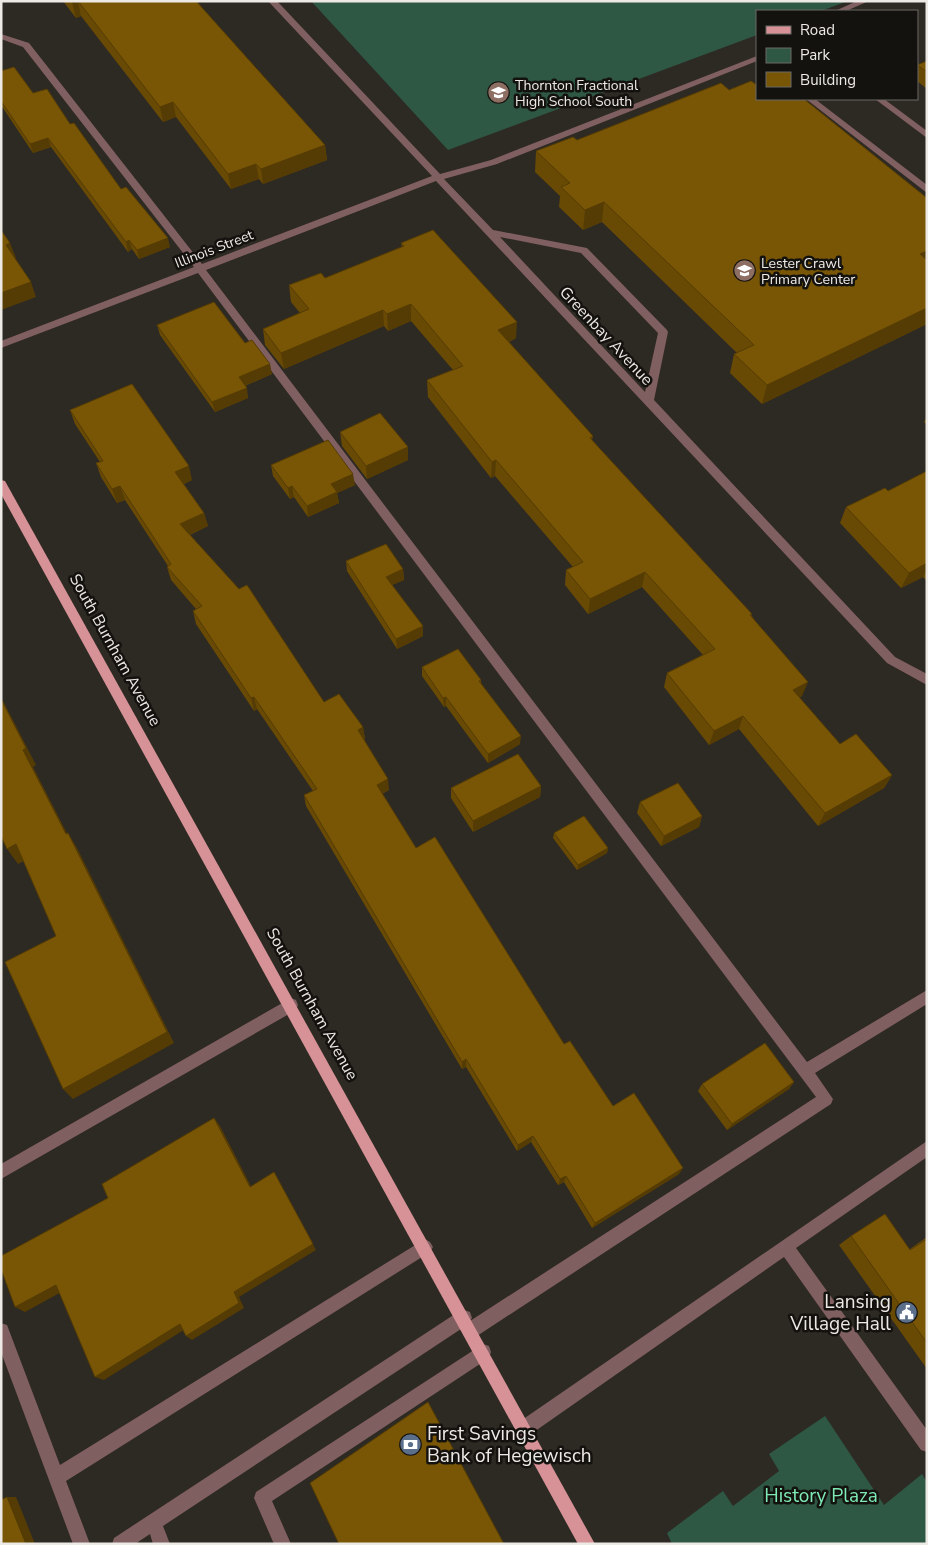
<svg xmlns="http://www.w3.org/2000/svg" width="928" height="1545" viewBox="0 0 928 1545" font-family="'Nunito Sans',sans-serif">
	<rect width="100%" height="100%" fill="#2d2923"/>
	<path fill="#2e5843" d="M311 1H848L821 11H757V35L448 150Z
		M825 1416 884 1505 922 1474 927 1482V1544H672L667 1533 723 1491 733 1506 779 1471 769 1454Z"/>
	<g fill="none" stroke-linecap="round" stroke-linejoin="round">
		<path fill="#805f60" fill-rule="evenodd" d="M268 1H277L440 174 491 160 757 56V61L497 164 444 179 493 230 587 248 667 330 668 332 654 400 895 657 927 674V685L887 663 436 181 206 270 807 1062 927 990V1004L815 1073 833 1099 831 1104 477 1336 471 1338 465 1336 463 1330 464 1327 163 1526 170 1544H153L150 1534 135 1544H112L114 1538 458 1312 464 1310 470 1312 472 1318 470 1321 816 1097 198 273 1 348V341L194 267 23 47 1 39V34L29 43 202 264 432 176ZM500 237 581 253 658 333 645 392Z
			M857 1H869L846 11H835Z
			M806 99H815L927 185V193Z
			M875 99H884L927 131V138Z
			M291 998 296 1000 298 1005 296 1010 1 1179V1164Z
			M927 1141V1157L796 1248 927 1430V1452L921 1450 784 1257 531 1434 525 1436 519 1434 517 1428 519 1422Z
			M425 1239 430 1242 433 1247 430 1252 66 1481 90 1544H73L1 1352V1323L7 1325 60 1465Z
			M483 1344 489 1346 491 1352 489 1358 272 1501 291 1544H274L254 1498 256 1492Z"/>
		<path fill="#d69296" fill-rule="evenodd" d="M1 480 5 481 595 1544H578L1 494Z"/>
	</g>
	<path fill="#684a05" d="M63 1H196L325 145 327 160 263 184 259 179 231 189 176 117 163 122 81 16 76 18Z
		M927 61V89L917 81V65Z
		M1 71 33 93 70 124 121 189 170 247 139 259 132 249 128 252 51 147 33 153 1 105Z
		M757 85 927 198V324L762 404 730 373 734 354 737 353 602 222 583 230 559 207 560 196 535 172 536 151 577 140 729 90Z
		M401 243 516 338 509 342 593 436 592 440 752 616 802 696 799 698 840 744 892 775 884 788 818 826 739 729 709 745 664 687 667 673 703 655 642 587 588 614 565 585 566 570 573 567 495 476 491 478 428 397 427 380 453 370 411 321 388 331 384 326 284 369 265 345 263 329 300 313 291 302 289 285 325 278 402 247Z
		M157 325 245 343 272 374 245 386 248 398 215 412 160 335Z
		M70 410 192 480 184 484 204 513 208 526 190 535 324 702 363 727 365 739H364L389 790 382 794 416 848 564 1044 613 1106 679 1174 592 1228 564 1182 558 1185 531 1142 517 1151 466 1067 462 1069 306 806 304 795 313 791 257 709 254 711 196 624 193 611 196 609 171 580 167 567 168 566 125 500 117 503 101 477 96 463 100 462 75 424Z
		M927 416V425L924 422Z
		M340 432 408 460 367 479 342 446Z
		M271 465 355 485 337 493 339 503 308 517 294 497 290 499 273 476Z
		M927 471V581L923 577 901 588 840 523 846 507 888 491Z
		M346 561 403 569 404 580 392 585 423 626V636L397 649 347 571Z
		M422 667 481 680V683L520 744 488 763 446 706 444 707 422 676Z
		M541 786 540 797 473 832 451 798V788Z
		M640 802 702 816 699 827 661 846 637 813Z
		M554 833 608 848 607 853 577 870 553 838Z
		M794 1082 789 1089 727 1130 698 1091 702 1084Z
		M851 1236 910 1249 927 1237V1369L839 1245Z"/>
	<path fill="#553c04" d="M76 1H78L81 16 76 18 72 2Z
		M173 102 176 117 163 122 160 107Z
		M48 138 51 147 33 153 30 144Z
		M325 145 327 160 263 184 261 169Z
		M256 164 259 179 231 189 228 174Z
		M604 202 602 222 583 230 585 210Z
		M168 238 170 247 139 259 137 250Z
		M129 240 132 249 128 252 126 242Z
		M10 243 16 258 12 260 6 245Z
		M927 251V267L920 254Z
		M31 282 36 297 1 310V293Z
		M411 304V321L388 331 387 314Z
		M927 308V324L762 404 767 385Z
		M383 310 384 326 284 369 281 353Z
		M517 322 516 338 498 347V330Z
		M270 364 272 374 241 387 239 377Z
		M247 388 248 398 215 412 212 402Z
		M408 447V460L367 479 366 466Z
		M496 460 495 476 491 478 492 462Z
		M189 466 192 480 179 486 175 472Z
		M353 474 355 485 337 493 339 503 308 517 307 506 331 484Z
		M120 486 125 500 117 503 112 489Z
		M292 486 294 497 290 499 288 488Z
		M204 513 208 526 184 537 180 524Z
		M927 563V569L923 577 901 588 909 573Z
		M403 569 404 580 387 587 386 577Z
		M645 572 642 587 588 614 590 599Z
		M423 626V636L397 649 396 639Z
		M808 682 802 696 787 704 793 690Z
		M1 697 36 765 33 767 75 849 66 834 23 750 1 699Z
		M254 697 257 709 254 711 251 698Z
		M446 697V706L444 707 443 698Z
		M743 716 739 729 709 745 714 731Z
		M363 727 365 739 360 741 358 730Z
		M521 736 520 744 488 763V754Z
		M892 775 884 788 818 826 825 813Z
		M388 779 389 790 378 796 377 785Z
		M541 786 540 797 473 832V821Z
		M702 816 699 827 661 846 664 836Z
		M68 833 77 848 174 1043 73 1099 63 1089Z
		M16 844 26 860 18 864 7 849Z
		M608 848 607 853 577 870 578 865Z
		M466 1059V1067L462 1069V1062Z
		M794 1082 789 1089 727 1130 732 1124Z
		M214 1118 220 1126 255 1194 250 1187Z
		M533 1136 531 1142 517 1151 518 1145Z
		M683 1168 679 1174 592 1228 595 1223Z
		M274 1172 316 1250 239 1297 244 1308 192 1340 186 1336 234 1292Z
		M566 1176 564 1182 558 1185 560 1179Z
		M56 1285 65 1290 25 1312 15 1307Z
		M180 1324 187 1328 104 1380 95 1377Z
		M7 1497H16L35 1544H26Z"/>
	<path fill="#795606" stroke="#553c04" d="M78 1H196L325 145 261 169 256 164 228 174 173 102 160 107Z
		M927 61V72L917 65Z
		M14 67 33 93 47 89 70 124 74 123 121 189 126 187 168 238 137 250 129 240 126 242 48 138 30 144 1 101V71Z
		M751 81 757 85V99H804L927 198V251L920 254 927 260V308L767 385 734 354 754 345 604 202 585 210 561 187 570 183 536 151 573 137 577 140 721 83 729 90Z
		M1 230 10 243 6 245 31 282 1 293Z
		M433 230 517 322 498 330 593 436 590 438 752 614 750 615 808 682 793 690 840 744 856 734 892 775 825 813 743 716 714 731 667 673 715 649 645 572 590 599 566 570 583 562 496 460 492 462 427 380 463 366 411 304 387 314 383 310 281 353 263 329 309 309 289 285 321 273 325 278 404 246 401 243Z
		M214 302 245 343 252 340 270 364 239 377 247 388 212 402 157 325Z
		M132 384 189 466 175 472 204 513 180 524 239 589 247 585 324 702 339 694 363 727 358 730 388 779 377 785 416 848 435 837 564 1044 570 1041 613 1106 634 1093 683 1168 595 1223 566 1176 560 1179 533 1136 518 1145 466 1059 462 1062 304 795 317 789 254 697 251 698 193 611 202 606 167 567 171 564 120 486 112 489 96 463 103 461 70 410Z
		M380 413 408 447 366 466 340 432Z
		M328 440 353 474 331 484 337 492 307 506 292 486 288 488 271 465Z
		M927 471V563L909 573 846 507 885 488 888 491Z
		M386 544 403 569 386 577 423 626 396 639 346 561Z
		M458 649 481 680 479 681 521 736 488 754 446 697 443 698 422 667Z
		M1 699 26 748 23 750 66 834 68 833 167 1032 63 1089 5 962 56 936 16 844 7 849 1 836Z
		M518 754 541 786 473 821 451 788Z
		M678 783 702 816 664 836 640 802Z
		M584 816 608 848 578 865 554 833Z
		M765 1043 794 1082 732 1124 702 1084Z
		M214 1118 250 1187 274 1172 313 1244 234 1292 239 1303 186 1336 180 1324 95 1377 56 1285 15 1307 1 1269V1256L108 1198 102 1184Z
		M885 1214 910 1250 927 1239V1343L851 1236Z
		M428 1402 504 1544H339L310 1483Z
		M7 1497 26 1544H1V1500Z"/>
	<defs>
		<symbol id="school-disc" viewBox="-11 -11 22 22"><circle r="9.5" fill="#8d6e63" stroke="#14120f"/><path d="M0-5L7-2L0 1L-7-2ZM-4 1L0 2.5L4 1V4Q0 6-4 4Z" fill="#fff"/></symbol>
		<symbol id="civic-disc" viewBox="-11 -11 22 22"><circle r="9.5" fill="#5c6f8a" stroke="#14120f"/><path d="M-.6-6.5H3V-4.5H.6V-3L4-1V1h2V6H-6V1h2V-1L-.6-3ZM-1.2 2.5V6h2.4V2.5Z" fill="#fff"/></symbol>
		<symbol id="bank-disc" viewBox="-11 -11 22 22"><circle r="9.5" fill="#5c6f8a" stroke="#14120f"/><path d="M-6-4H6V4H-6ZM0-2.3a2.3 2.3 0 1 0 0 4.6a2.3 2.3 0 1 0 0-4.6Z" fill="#fff"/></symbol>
	</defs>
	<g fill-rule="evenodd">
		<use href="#school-disc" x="486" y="80" width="25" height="25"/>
		<use href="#school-disc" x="732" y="258" width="25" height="25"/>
		<use href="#civic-disc" x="894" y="1300" width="25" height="25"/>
		<use href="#bank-disc" x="398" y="1432" width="25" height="25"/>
	</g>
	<g text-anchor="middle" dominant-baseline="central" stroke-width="5" stroke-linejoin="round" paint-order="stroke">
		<g font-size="14" fill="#edeae6" stroke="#14120f" text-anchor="start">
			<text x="515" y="85">Thornton Fractional<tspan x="515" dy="16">High School South</tspan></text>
			<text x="761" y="263">Lester Crawl<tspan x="761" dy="16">Primary Center</tspan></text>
		</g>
		<g font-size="14" fill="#edeae6" stroke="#14120f">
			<text transform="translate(214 249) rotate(-21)">Illinois Street</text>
		</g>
		<g font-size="16" fill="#edeae6" stroke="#14120f">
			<text transform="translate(606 336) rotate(47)">Greenbay Avenue</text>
			<text transform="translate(115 650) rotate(61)">South Burnham Avenue</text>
			<text transform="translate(312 1004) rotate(61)">South Burnham Avenue</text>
		</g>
		<g font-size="19" fill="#edeae6" stroke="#14120f" text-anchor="end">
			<text x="891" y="1302">Lansing<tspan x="891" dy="22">Village Hall</tspan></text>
			<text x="427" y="1434" text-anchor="start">First Savings<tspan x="427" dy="22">Bank of Hegewisch</tspan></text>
		</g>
		<g font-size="19" fill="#7eebb6" stroke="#14120f">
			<text x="821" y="1496">History Plaza</text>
		</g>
	</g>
	<rect width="928" height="1545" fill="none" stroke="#edeae6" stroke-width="5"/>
	<rect x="756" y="10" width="162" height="90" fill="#14120f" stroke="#6b6865"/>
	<rect x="766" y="26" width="25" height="8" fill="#d69296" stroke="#6b6865"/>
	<text x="800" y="35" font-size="15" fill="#edeae6">Road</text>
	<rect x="766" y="48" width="25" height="15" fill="#2e5843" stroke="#6b6865"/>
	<text x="800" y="60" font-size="15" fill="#edeae6">Park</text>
	<rect x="766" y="72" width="25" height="15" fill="#795606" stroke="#6b6865"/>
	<text x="800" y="85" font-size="15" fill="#edeae6">Building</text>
</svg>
